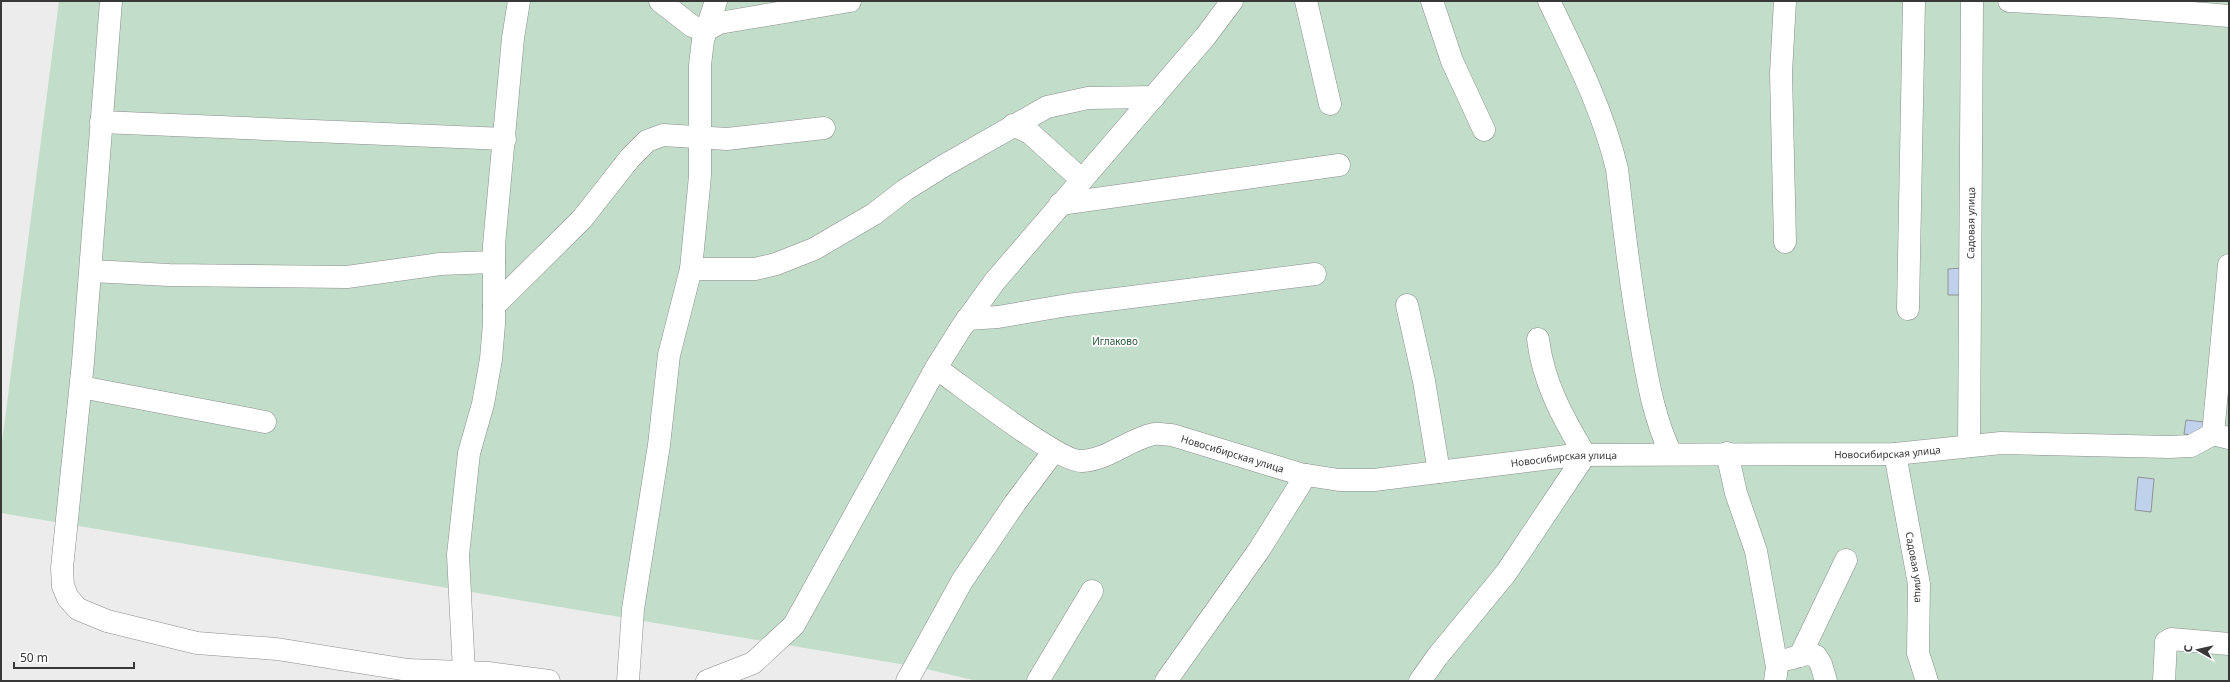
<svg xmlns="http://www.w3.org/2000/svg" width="2230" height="682" viewBox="0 0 2230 682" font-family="'Noto Sans',sans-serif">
	<rect width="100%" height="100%" fill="#ececed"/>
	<path fill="#c2deca" d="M59 1H2229V681H977L918 667 1 513V450Z"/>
	<path fill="#c0d2eb" stroke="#919293" d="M1963 268V295H1948V269Z
		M2186 420 2204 422 2202 436 2184 434Z
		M2138 477 2154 479 2151 512 2135 510Z"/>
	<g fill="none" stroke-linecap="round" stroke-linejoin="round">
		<defs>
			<g id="minor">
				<path d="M111 1 83 362 62 568 63 586 68 598 78 609 107 621 197 643 277 649 408 670 488 673 549 681"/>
				<path d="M660 1 692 26 705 31 719 23 850 1"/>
				<path d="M1306 1 1330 104"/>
				<path d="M1432 1 1452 61 1484 130"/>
				<path d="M1549 1C1575 55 1603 110 1617 169 1624 227 1630 285 1641 343 1648 382 1654 418 1671 454"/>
				<path d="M1785 1 1781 73 1785 242"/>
				<path d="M2009 1 2120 7 2229 16"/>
				<path d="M101 122 505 139"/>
				<path d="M1013 125 1030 133 1082 180"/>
				<path d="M1060 204 1339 165"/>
				<path d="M691 269H755L776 264 814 249 874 214 905 190 945 165 1047 107 1088 98 1154 97"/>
				<path d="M91 271 169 275 347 277 440 264 494 262"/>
				<path d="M1407 305 1424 381 1439 472"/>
				<path d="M494 306 582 219 630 158 647 141 663 135 727 139 824 128"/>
				<path d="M1908 309 1914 1"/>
				<path d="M967 319 998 317 1068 305 1315 274"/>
				<path id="s1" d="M936 368C961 385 1059 463 1082 461 1108 460 1129 439 1154 434 1159 433 1166 435 1172 435L1300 474 1339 480H1374L1575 455 1895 454 2001 443 2169 447 2191 446 2213 434 2229 438"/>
				<path d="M81 387 265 422"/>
				<path d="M2213 434 2229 265"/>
				<path id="s2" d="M1969 446 1972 1"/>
				<path d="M1727 453 1736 493 1756 551 1777 667 1775 681"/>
				<path id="s3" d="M1895 454 1919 584 1918 653 1927 681"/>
				<path d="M1800 656 1846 560"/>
				<path d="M1789 659 1806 654 1816 656 1821 664 1826 681"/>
				<path d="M464 672 458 555 469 453 483 404 491 359 494 324V245L513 38 519 1"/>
				<path d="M628 681 633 609 659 445 669 355 691 269 700 176V65L703 40 716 1"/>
				<path d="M707 681 753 663 794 625 936 368 961 328 995 281 1205 37 1232 1"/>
				<path d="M907 681 962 581 1015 503 1054 451"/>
				<path d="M1038 681 1092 591"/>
				<path d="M1166 681 1259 550 1306 475"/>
				<path d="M1420 681 1437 657 1506 573 1585 455C1563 418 1543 382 1538 339"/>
				<path d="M2164 681 2166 642 2171 639 2229 644"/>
			</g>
		</defs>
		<use href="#minor" stroke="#8b8c8d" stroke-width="23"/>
		<use href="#minor" stroke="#fff" stroke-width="22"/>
	</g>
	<g text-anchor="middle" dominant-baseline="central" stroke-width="3.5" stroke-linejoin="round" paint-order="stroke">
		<g font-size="10" fill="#383838" stroke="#fff">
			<text stroke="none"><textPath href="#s2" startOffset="223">Садовая улица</textPath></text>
			<text stroke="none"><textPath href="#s1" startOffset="993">Новосибирская улица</textPath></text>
			<text stroke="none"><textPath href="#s1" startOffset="333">Новосибирская улица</textPath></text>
			<text stroke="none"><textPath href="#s1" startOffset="669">Новосибирская улица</textPath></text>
			<text stroke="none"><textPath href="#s3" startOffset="115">Садовая улица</textPath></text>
		</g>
		<g font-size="10" fill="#2c5a3d" stroke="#fff">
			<text x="1115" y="341">Иглаково</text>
		</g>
	</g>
	<rect width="2230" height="682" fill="none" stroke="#383838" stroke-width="4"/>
	<g transform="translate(2198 650) rotate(278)" stroke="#ffffff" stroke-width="3" paint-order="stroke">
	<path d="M0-3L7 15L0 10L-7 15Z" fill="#383838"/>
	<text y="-6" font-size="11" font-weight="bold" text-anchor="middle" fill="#383838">С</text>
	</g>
	<path d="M14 662v6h120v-6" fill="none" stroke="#383838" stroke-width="2"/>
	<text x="20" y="662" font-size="12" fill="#383838" stroke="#ffffff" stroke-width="3" paint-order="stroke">50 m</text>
</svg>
